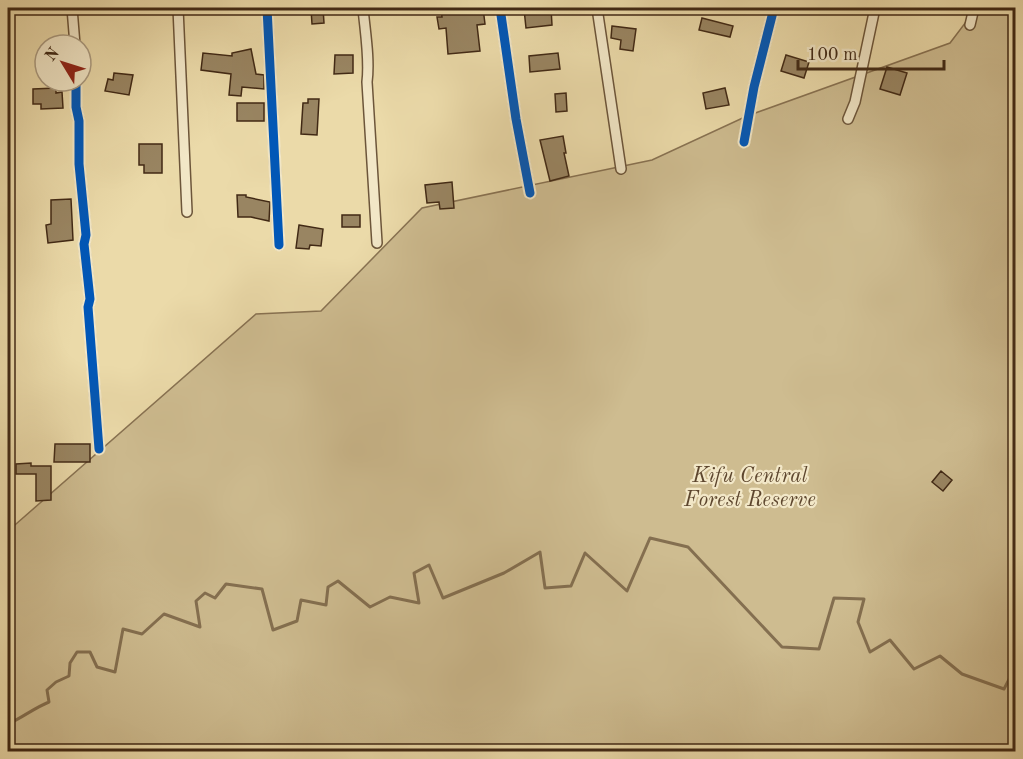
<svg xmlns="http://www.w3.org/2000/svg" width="1023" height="759" viewBox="0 0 1023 759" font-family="'Old Standard TT',serif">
	<rect width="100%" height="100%" fill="#ebdaa9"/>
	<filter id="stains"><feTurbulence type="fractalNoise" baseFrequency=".00333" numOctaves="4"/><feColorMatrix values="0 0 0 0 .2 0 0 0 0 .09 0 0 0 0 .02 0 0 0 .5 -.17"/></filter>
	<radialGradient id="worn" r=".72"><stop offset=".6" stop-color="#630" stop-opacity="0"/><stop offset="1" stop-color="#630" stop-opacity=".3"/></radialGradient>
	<path fill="#cebc90" stroke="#887252" stroke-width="1.5" d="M971 8H1015V751H8V531L256 314 321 311 422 208 652 160 747 116 950 43 966 22Z"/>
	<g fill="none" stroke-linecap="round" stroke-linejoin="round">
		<path stroke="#846f50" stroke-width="3" d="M8 724C22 718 34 708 49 702L47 690 56 682 69 676 70 663 77 652H90L97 667 115 672 123 629 142 634 164 614 200 627 196 601 205 593 215 598 226 584 262 589 273 630 297 621 301 600 326 605 328 587 338 581 370 607 390 597 419 603 414 573 429 565 443 598 504 573 540 552 545 588 571 586 585 553 627 591 650 538 688 547 782 647 819 649 834 598 864 599 858 622 870 652 890 640 914 669 940 656 962 674 1004 689 1016 666"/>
	</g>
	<path fill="#998562" stroke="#412915" stroke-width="1.5" d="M323 8 324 23 312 24 311 9Z
		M441 8H483L485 24 477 25 480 51 448 54 446 28 439 29 437 17H442Z
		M551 8 552 25 526 28 524 9Z
		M702 18 733 26 730 37 699 30Z
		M612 26 636 29 633 51 620 49 621 40 611 38Z
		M251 49 256 74 264 75V89L242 87 241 96 229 95 231 74 201 70 203 53 232 56V53Z
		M558 53 560 69 530 72 529 56Z
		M335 55H353V73L334 74Z
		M786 55 809 62 804 78 781 71Z
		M887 67 907 73 900 95 880 89Z
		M114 73 133 75 129 95 105 91 108 79 113 80Z
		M56 88V93L62 92 63 108 41 109V104H33V89Z
		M725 88 729 105 706 109 703 93Z
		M566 93 567 111 556 112 555 94Z
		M308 99H319L317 135 301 134 303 103H308Z
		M237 103H264V121H237Z
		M563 136 566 153H564L569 176 550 181 540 140Z
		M139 144H162V173H144V165H139Z
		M452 182 454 208 440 209 439 202 427 203 425 185Z
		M237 195H246V197L270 202 269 221 251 217H238Z
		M71 199 73 240 48 243 46 225 51 224V200Z
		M342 215H360V227H342Z
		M299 225 323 229 321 246 310 245 309 249 296 248Z
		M55 444H90V462H54Z
		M31 463V466H51V500L36 501V474H16V464Z
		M941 471 952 480 943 491 932 482Z"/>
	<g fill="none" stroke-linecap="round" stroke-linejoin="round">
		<defs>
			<path id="minor" d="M72 8 75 45
				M178 8 187 212
				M267 8 279 245
				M363 8C365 31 370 59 367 82L377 243
				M500 8 516 119 530 193
				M597 8 621 169
				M970 25 974 8
				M76 81V107L79 121V164L86 235 84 244 90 299 88 307 99 449
				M848 119 855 102 875 8
				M744 142 754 87 774 8"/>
		</defs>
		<use href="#minor" stroke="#6c553a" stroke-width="12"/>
		<use href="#minor" stroke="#f2e7c7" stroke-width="9"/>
		<defs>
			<path id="cycleway" d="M267 8 279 245
				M500 8 516 119 530 193
				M76 81V107L79 121V164L86 235 84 244 90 299 88 307 99 449
				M744 142 754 87 774 8"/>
		</defs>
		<use href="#cycleway" stroke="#f2e7c7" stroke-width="13"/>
		<use href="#cycleway" stroke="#0057b8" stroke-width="9"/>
	</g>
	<g text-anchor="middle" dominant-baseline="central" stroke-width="4.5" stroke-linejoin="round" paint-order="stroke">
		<g font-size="21" font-style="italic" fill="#5d462e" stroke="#f2e7c7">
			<text x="750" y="476">Kifu Central<tspan x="750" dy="24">Forest Reserve</tspan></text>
		</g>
	</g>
	<rect width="1023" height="759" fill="none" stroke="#ebdaa9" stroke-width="30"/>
	<rect x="9" y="9" width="1005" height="741" fill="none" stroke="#412915" stroke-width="3"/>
	<rect x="15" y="15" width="993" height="729" fill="none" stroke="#412915" stroke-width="1.5"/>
	<g transform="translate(63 63) rotate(308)"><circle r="28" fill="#f2e7c7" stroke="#ab9b80" stroke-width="1.5"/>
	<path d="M0-4.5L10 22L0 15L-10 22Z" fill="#8f2418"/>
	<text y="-9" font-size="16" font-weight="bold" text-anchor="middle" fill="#412915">N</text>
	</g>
	<path d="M798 60v9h146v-9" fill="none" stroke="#412915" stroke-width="3"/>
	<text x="807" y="60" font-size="18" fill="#412915" stroke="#f2e7c7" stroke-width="4.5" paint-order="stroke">100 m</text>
	<rect width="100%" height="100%" filter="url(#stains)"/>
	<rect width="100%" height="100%" fill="url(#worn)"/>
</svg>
